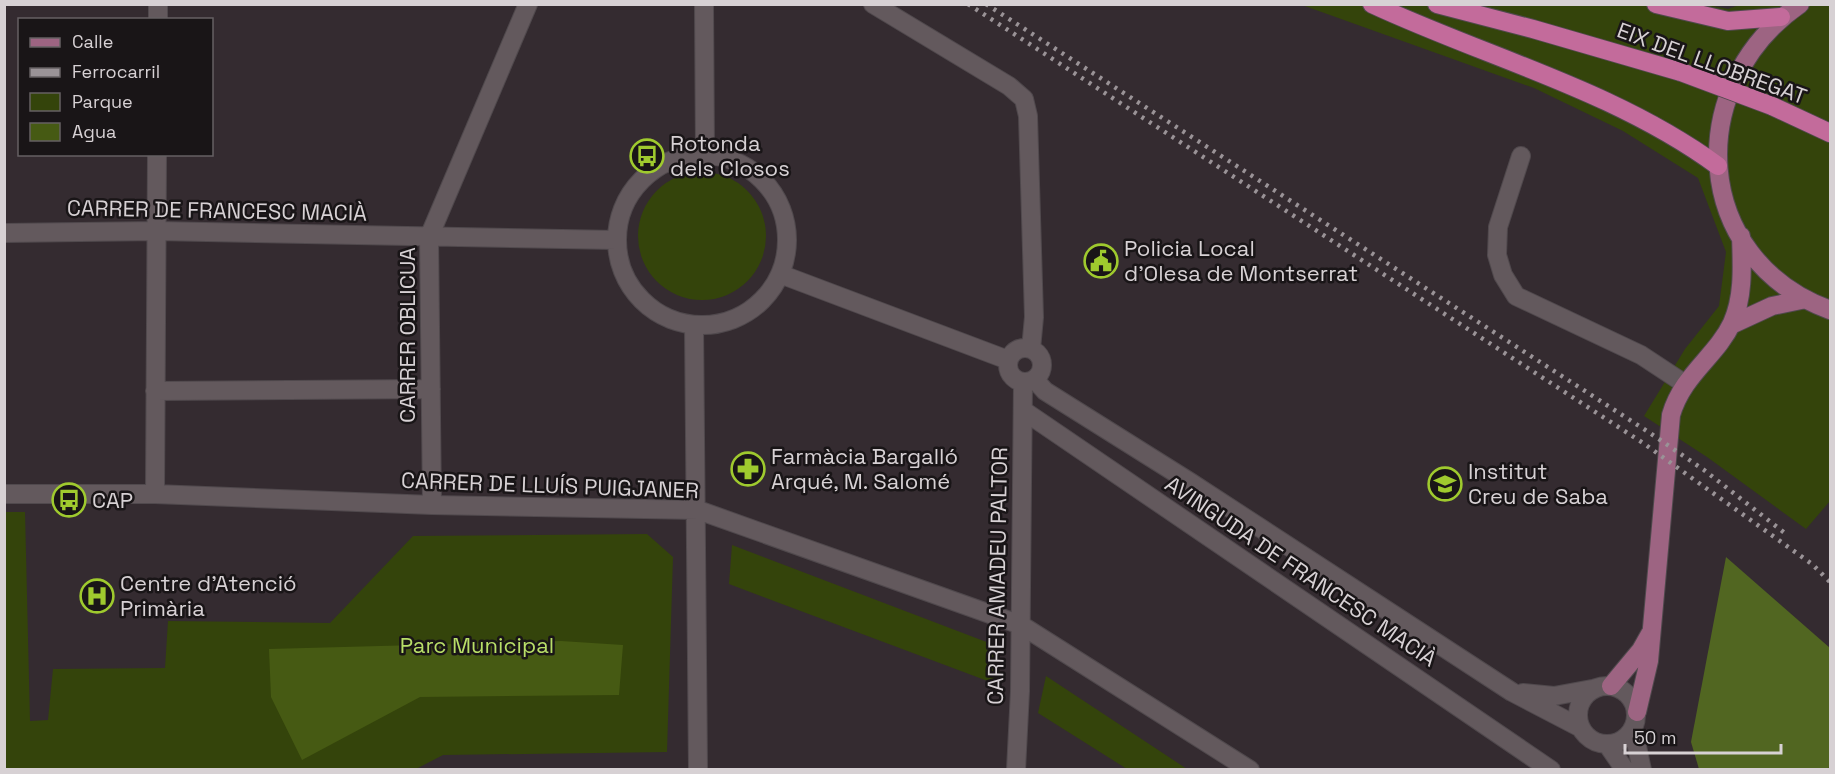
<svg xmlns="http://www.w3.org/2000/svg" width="1835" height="774" viewBox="0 0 1835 774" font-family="'Space Grotesk',sans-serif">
	<rect width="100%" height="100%" fill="#342b30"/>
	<path fill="#34440b" d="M1703 4 1728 9 1742 4 1830 5V501L1806 529 1707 457 1644 416 1685 349 1719 306 1726 252 1698 178 1623 131 1534 88 1302 5Z
		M638 236a64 64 0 1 1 128 0a64 64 0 1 1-128 0Z
		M5 512H25L30 721 48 720 53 669 165 668 168 621 330 623 413 536 647 534 673 557 667 752 443 755 414 770H5Z
		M732 545 997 646 1001 686 729 584Z
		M1046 676 1187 769H1127L1038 713Z"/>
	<path fill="#516621" d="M1726 557 1830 648V767L1824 770 1699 769 1691 742Z"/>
	<path fill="#465a13" d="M561 641 623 645 619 695 420 697 302 760 271 697 269 649Z"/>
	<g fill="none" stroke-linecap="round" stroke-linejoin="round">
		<defs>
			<path id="minor" d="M704 4 705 154
				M873 4 1009 86 1024 99 1028 116 1034 317 1031 349
				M158 20V4
				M617 240a85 85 0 1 1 170 0a85 85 0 1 1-170 0Z
				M1521 156 1498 227 1497 255 1503 275 1516 296 1641 355 1685 384
				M4 233 157 231 616 240
				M780 274 1008 360
				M694 325 698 770
				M1008 365a17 17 0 1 1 34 0a17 17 0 1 1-34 0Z
				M1035 380 1045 391 1190 482 1512 692 1581 728
				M155 391 431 389
				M1024 411 1551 770
				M4 494H155L432 505 698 510 1021 625 1250 770
				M155 494 157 154
				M432 505 429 237 528 4
				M1578 715a29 29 0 1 1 58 0a29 29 0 1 1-58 0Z
				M1523 693 1554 696 1592 689
				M1633 728 1642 770
				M1607 744 1625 770
				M1016 770 1020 691 1023 382"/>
			<path id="major" d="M1800 4C1682 86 1691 259 1830 310
				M1731 325 1772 306 1806 299
				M1611 686 1641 650 1650 634
				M1637 712 1649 661 1671 415C1683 374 1716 357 1732 323 1744 296 1742 266 1741 236"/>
			<path id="highway" d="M1372 4C1488 58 1614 90 1718 166
				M1437 4 1533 29 1681 72
				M1656 4 1728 21 1781 17
				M1772 106 1830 133"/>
		</defs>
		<use href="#minor" stroke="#50494d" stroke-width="20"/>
		<use href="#major" stroke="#50494d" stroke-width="20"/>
		<use href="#highway" stroke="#50494d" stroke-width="20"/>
		<use href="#minor" stroke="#63595d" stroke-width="18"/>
		<use href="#major" stroke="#9d6482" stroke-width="18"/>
		<use href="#highway" stroke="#c36b9b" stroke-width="18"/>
		<path stroke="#9a9397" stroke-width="4.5" stroke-dasharray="3 6" stroke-linecap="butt" d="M968 4 1643 443 1812 564 1830 582
			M986 4 1650 433 1704 470 1786 534"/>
		<defs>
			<path id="highway-bridge" d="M1681 72 1772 106"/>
		</defs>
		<use href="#highway-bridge" stroke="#50494d" stroke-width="20" stroke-linecap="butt"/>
		<use href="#highway-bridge" stroke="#c36b9b" stroke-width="18"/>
	</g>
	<defs>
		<symbol id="bus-ring" viewBox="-11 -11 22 22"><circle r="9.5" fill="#191517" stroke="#9fca2e" stroke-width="1.5"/><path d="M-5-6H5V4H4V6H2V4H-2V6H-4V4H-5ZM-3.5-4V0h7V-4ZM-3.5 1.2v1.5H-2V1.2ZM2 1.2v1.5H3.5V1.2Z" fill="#9fca2e"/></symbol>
		<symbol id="civic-ring" viewBox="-11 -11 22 22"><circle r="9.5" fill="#191517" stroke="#9fca2e" stroke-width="1.5"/><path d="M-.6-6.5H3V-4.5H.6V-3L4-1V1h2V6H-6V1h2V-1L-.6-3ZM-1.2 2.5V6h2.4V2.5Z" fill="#9fca2e"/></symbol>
		<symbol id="pharmacy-ring" viewBox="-11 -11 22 22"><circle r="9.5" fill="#191517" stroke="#9fca2e" stroke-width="1.5"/><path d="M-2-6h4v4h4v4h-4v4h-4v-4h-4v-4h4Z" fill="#9fca2e"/></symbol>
		<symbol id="school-ring" viewBox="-11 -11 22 22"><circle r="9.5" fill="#191517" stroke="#9fca2e" stroke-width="1.5"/><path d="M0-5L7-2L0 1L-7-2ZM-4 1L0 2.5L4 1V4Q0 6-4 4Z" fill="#9fca2e"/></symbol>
		<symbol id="hospital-ring" viewBox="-11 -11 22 22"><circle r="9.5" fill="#191517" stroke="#9fca2e" stroke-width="1.5"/><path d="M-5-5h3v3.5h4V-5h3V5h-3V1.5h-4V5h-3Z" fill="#9fca2e"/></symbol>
	</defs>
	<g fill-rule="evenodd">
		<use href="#bus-ring" x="628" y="137" width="38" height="38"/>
		<use href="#civic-ring" x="1082" y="242" width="38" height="38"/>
		<use href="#pharmacy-ring" x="729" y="450" width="38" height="38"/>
		<use href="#school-ring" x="1426" y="465" width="38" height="38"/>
		<use href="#bus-ring" x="50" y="481" width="38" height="38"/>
		<use href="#hospital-ring" x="78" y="577" width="38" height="38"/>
	</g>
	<g text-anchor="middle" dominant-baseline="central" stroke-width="5" stroke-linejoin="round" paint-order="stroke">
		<g font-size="22" fill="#d7d1d4" stroke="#191517">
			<text transform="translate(1712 63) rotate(20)">EIX DEL LLOBREGAT</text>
			<text transform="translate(217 210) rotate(1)">CARRER DE FRANCESC MACIÀ</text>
			<text transform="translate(407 335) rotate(-90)">CARRER OBLICUA</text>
			<text transform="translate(550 485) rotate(2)">CARRER DE LLUÍS PUIGJANER</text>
			<text transform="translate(1301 571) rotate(34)">AVINGUDA DE FRANCESC MACIÀ</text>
			<text transform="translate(997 576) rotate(-89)">CARRER AMADEU PALTOR</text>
		</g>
		<g font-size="22" fill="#d7d1d4" stroke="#191517" text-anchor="start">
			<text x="670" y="143">Rotonda<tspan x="670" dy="25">dels Closos</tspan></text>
			<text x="1124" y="248">Policia Local<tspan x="1124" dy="25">d'Olesa de Montserrat</tspan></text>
			<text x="771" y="456">Farmàcia Bargalló<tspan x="771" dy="25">Arqué, M. Salomé</tspan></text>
			<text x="1468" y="471">Institut<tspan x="1468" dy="25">Creu de Saba</tspan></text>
			<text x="92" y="500">CAP</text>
			<text x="120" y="583">Centre d'Atenció<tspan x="120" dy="25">Primària</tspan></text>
		</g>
		<g font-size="22" fill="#b8de68" stroke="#191517">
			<text x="477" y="645">Parc Municipal</text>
		</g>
	</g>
	<rect width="1835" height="774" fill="none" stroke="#d7d1d4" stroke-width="12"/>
	<rect x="18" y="18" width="195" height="138" fill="#191517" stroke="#656063" stroke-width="1.5"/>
	<rect x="30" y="38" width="30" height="9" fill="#9d6482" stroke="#656063" stroke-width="1.5"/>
	<text x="72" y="48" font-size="18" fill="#d7d1d4">Calle</text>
	<rect x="30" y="68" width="30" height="9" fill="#9a9397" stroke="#656063" stroke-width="1.5"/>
	<text x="72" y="78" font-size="18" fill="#d7d1d4">Ferrocarril</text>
	<rect x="30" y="93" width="30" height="18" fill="#34440b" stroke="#656063" stroke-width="1.5"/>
	<text x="72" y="108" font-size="18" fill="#d7d1d4">Parque</text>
	<rect x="30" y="123" width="30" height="18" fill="#465a13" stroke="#656063" stroke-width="1.5"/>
	<text x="72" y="138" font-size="18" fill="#d7d1d4">Agua</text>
	<path d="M1625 744v9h156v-9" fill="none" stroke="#d7d1d4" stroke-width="3"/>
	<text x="1634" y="744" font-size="18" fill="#d7d1d4" stroke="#191517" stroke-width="4.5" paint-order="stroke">50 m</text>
</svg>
